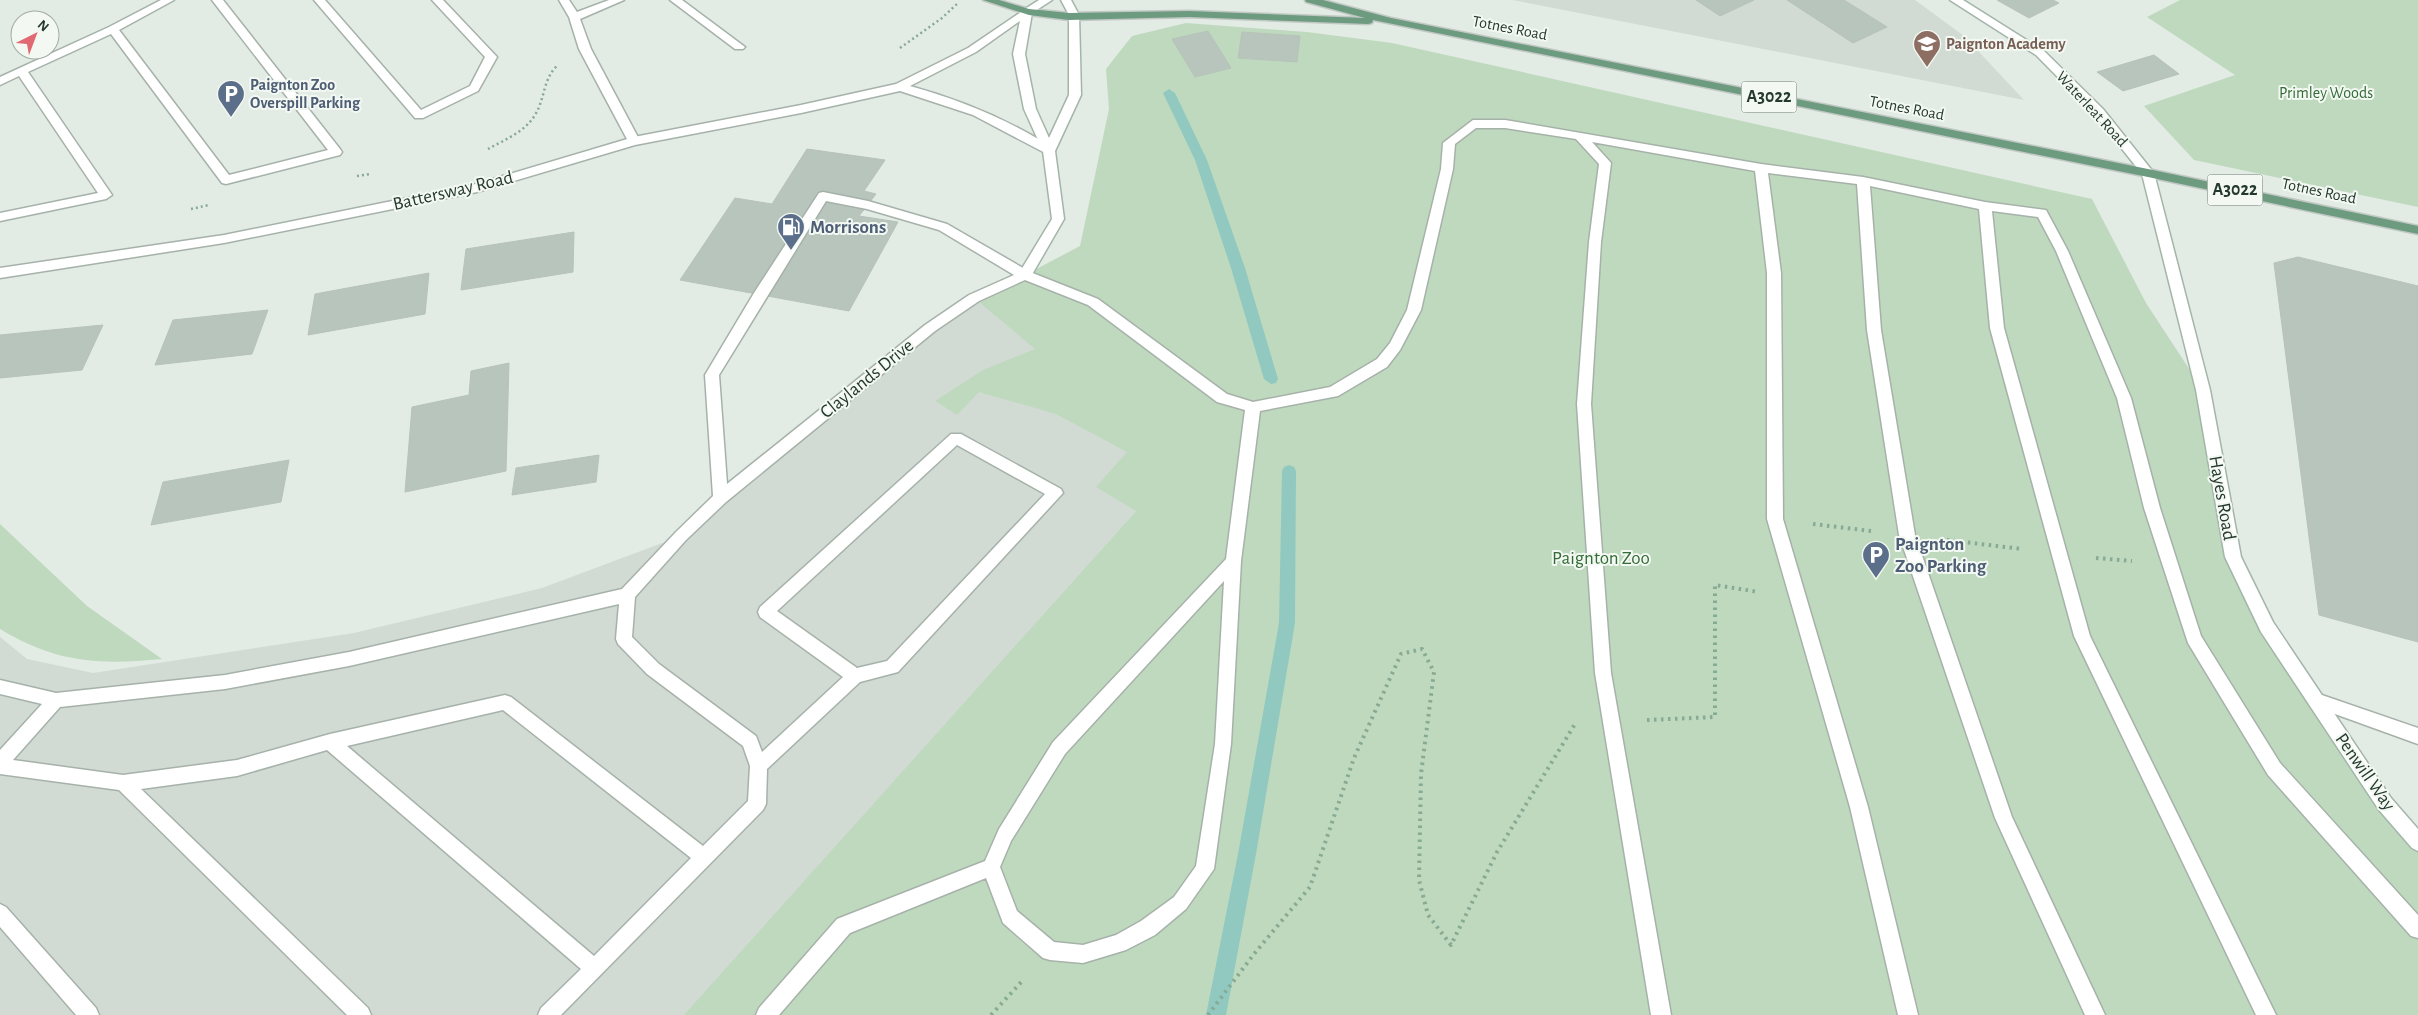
<svg xmlns="http://www.w3.org/2000/svg" width="2418" height="1015" viewBox="0 0 2418 1015" font-family="'Alegreya Sans',sans-serif">
	<rect width="100%" height="100%" fill="#e2ebe4"/>
	<path fill="#d1dad3" d="M1513 0H1915L1964 36 2024 100Z
		M974 298 1156 448 1136 511 685 1015H0V637L27 659 93 673 354 633 542 588 681 536Z"/>
	<path fill="#bfd9be" d="M2180 0H2418V207L2194 160 2144 106 2235 75 2147 17Z
		M1186 23 1307 32 1392 43 2092 199 2146 303 2203 390 2233 557 2267 627 2418 842V1015H684L1136 511 1096 487 1127 452 1056 414 979 392 957 415 935 401 983 370 1035 349 974 298 1025 275 1080 246 1109 109 1106 69 1132 36Z
		M0 524 87 606 162 659C99 665 56 663 0 629Z"/>
	<g fill="none" stroke-linecap="round" stroke-linejoin="round">
		<path fill="#91c9c0" fill-rule="evenodd" d="M1169 89 1175 93 1207 160 1245 268 1278 379 1276 383 1271 384 1264 379 1231 268 1195 160 1163 93Z
			M1289 465 1294 467 1296 471 1295 623 1256 854 1226 1015H1206L1238 854 1279 623 1282 471 1284 467Z"/>
	</g>
	<path fill="#b8c5bd" stroke="#b6c3b9" d="M1696 0H1754L1720 16Z
		M1787 0H1844L1887 27 1853 43Z
		M1997 0H2053L2059 3 2029 18Z
		M1208 31 1231 68 1195 77 1172 39Z
		M1242 32 1300 36 1297 62 1238 58Z
		M2154 55 2179 74 2123 91 2097 72Z
		M807 149 885 160 864 191 876 194 859 216 898 222 849 311 680 280 735 198 772 204Z
		M574 232 573 272 461 290 466 249Z
		M2298 257 2418 286V642L2319 615 2274 263Z
		M429 273 425 314 308 335 315 294Z
		M268 310 252 354 155 365 173 320Z
		M103 325 82 370 0 378V335Z
		M509 363 506 471 405 492 412 407 469 395 471 371Z
		M599 455 596 482 512 495 516 468Z
		M289 460 281 502 151 525 163 482Z"/>
	<g fill="none" stroke-linecap="round" stroke-linejoin="round">
		<defs>
			<path id="lane" d="M161 0H174L119 30 229 175 328 150 212 0H223L340 149 342 152 340 155 226 184 222 183 111 34 28 72 112 195 106 199 0 221V213L98 193 19 76 0 85V77L109 27Z
				M314 0H325L421 110 470 86 485 57 432 0H443L497 57 478 91 423 118H415Z
				M559 0H569L577 12 609 0H624L580 19 591 49 640 141 638 144H630L628 141 579 49 569 17Z
				M670 0H682L745 47 743 49H735Z
				M1473 120H1505L1761 164 1863 177 1985 202 2046 210 2068 251 2131 398 2160 508 2201 636 2280 763 2418 915V938L2411 936 2268 775 2188 643 2144 508 2117 398 2056 251 2038 217 1992 211 2004 328 2090 636 2276 1015H2256L2074 636 1990 328 1979 209 1870 186 1881 330 1915 535 2012 817 2105 1015H2085L1995 818 1899 535 1867 330 1857 184 1768 173 1781 273 1783 519 1868 807 1918 1015H1898L1850 807 1767 519V273L1755 171 1592 142 1611 163 1601 242 1591 404 1611 673 1671 1015H1651L1595 673 1577 404 1589 242 1599 164 1576 139 1505 128H1476L1455 144 1453 169 1421 310 1400 350 1387 367 1338 396 1260 411 1241 561 1231 744 1214 869 1186 909 1155 935 1126 950 1083 963 1050 960 1043 958 1003 923 986 878 850 933 779 1015H756L759 1008 837 919 985 861 999 829 1053 742 1226 559 1245 410 1217 402 1088 305 1025 280 979 301 935 331 726 502 686 540 635 597 632 637 659 664 756 736 762 752 843 677 760 617 758 612 760 607 951 434H961L1061 489 1063 493 898 672 860 682 767 769 766 804 763 810 561 1015H538L541 1008 581 969 327 750 237 776 141 789 368 1008 371 1015H347L119 790 0 774V750L42 704 0 694V680L56 693 225 675 349 652 622 589 676 532 713 496 705 375 754 293 819 193 823 192 868 201 947 224 1030 272 1098 299 1227 394 1253 402 1330 387 1377 359 1390 343 1407 310 1441 169 1443 143ZM826 201 867 209 939 230 1014 275 969 295 925 325 727 484 719 375ZM957 445 1045 494 887 661 857 668 777 611ZM1224 581 1215 744 1196 866 1174 897 1141 921 1116 935 1083 945 1054 942 1017 911 1000 867 1011 841 1065 754ZM619 604 616 639 618 644 647 674 743 746 750 766 748 801 703 846 511 697 505 695 330 734 237 760 123 775 13 760 60 707 225 689 349 666ZM503 710 691 858 594 956 347 746Z
				M0 904 6 907 96 1008 99 1015H76L0 927Z"/>
			<path id="street" d="M1027 8 1032 11 1031 13 976 52 910 86C961 100 1009 120 1053 148L1055 151 1053 154 1049 155 973 115 900 91 801 113 635 145 477 192 224 243 0 278V268L224 235 476 184 634 137 801 105 896 84 968 48Z
				M2316 693 2418 728V744L2310 705 2308 700 2310 695Z"/>
			<path id="secondary" d="M1039 0H1052L1032 13 1025 54 1036 109 1049 138 1069 95V15L1061 0H1071L1079 15 1081 95 1055 151 1064 219 1030 278 1025 280 1018 275 1052 219 1043 151 1024 109 1013 54 1022 11Z
				M1950 0H1963L2044 51 2103 109 2154 173 2210 390 2241 557 2273 622 2391 798 2418 829V851L2412 848 2379 810 2261 632 2225 557 2196 390 2142 174 2095 115 2036 55Z"/>
			<path id="primary" d="M983 0H999L1029 9 1069 13 1189 11 1365 18 1306 2 1305 0H1323L1391 18 2148 169 2418 226V234L2148 177 1373 20 1372 23 1368 24 1189 17 1069 20 1029 15Z"/>
		</defs>
		<use href="#lane" stroke="#a6b2a9" stroke-width="3"/>
		<use href="#street" stroke="#a6b2a9" stroke-width="3"/>
		<use href="#secondary" stroke="#a3b5a9" stroke-width="3"/>
		<use href="#primary" stroke="#c2c8c4" stroke-width="3"/>
		<path stroke="#87aa94" stroke-width="2.5" stroke-dasharray="2 3" stroke-linecap="butt" d="M900 48 942 18 958 3
			M488 149C504 140 525 132 535 115 545 99 543 79 557 66
			M357 176 371 174
			M191 209 209 205"/>
		<path stroke="#87aa94" stroke-width="4" stroke-dasharray="2.5 4.5" stroke-linecap="butt" d="M1813 524 1871 531
			M1947 540 2022 549
			M2096 558 2132 561
			M1647 720 1715 717V585L1759 592
			M991 1015 1024 979
			M1208 1015 1254 954 1310 887 1354 758 1401 654 1422 649 1434 672 1421 774 1419 880 1428 915 1451 945 1497 852 1575 724"/>
		<use href="#lane" fill="#fff" fill-rule="evenodd"/>
		<use href="#street" fill="#fff" fill-rule="evenodd"/>
		<use href="#secondary" fill="#fff" fill-rule="evenodd"/>
		<use href="#primary" fill="#6c9b80" fill-rule="evenodd"/>
	</g>
	<defs>
		<symbol id="school-pin" viewBox="-11 -11 22 30"><path d="M0 17L-7.5 6A9.5 9.5 0 1 1 7.5 6Z" fill="#8d6e63" stroke="#f3f8f3"/><path d="M0-5L7-2L0 1L-7-2ZM-4 1L0 2.5L4 1V4Q0 6-4 4Z" fill="#fff"/></symbol>
		<symbol id="parking-pin" viewBox="-11 -11 22 30"><path d="M0 17L-7.5 6A9.5 9.5 0 1 1 7.5 6Z" fill="#5c6f8a" stroke="#f3f8f3"/><path d="M-3.5-5.5H1a3.5 3.5 0 0 1 0 7H-1V5.5H-3.5ZM-1-3.4V-.6H.8a1.4 1.4 0 0 0 0-2.8Z" fill="#fff"/></symbol>
		<symbol id="fuel-pin" viewBox="-11 -11 22 30"><path d="M0 17L-7.5 6A9.5 9.5 0 1 1 7.5 6Z" fill="#5c6f8a" stroke="#f3f8f3"/><path d="M-5.5-6h7V0h2V4h1.3V-2.5L3-4.5l.8-.8L6-3V5H2.5V1h-1V6h-7ZM-4.2-4.7v3.2H.2V-4.7Z" fill="#fff"/></symbol>
	</defs>
	<g fill-rule="evenodd">
		<use href="#school-pin" x="1911" y="28" width="32" height="43"/>
		<use href="#parking-pin" x="215" y="78" width="32" height="43"/>
		<use href="#fuel-pin" x="775" y="211" width="32" height="43"/>
		<use href="#parking-pin" x="1860" y="539" width="32" height="43"/>
	</g>
	<g text-anchor="middle" dominant-baseline="central" stroke-width="4" stroke-linejoin="round" paint-order="stroke">
		<g font-size="16" fill="#253a2d" stroke="#f3f8f3">
			<text transform="translate(1510 28) rotate(11)">Totnes Road</text>
			<text transform="translate(1907 108) rotate(11)">Totnes Road</text>
			<text transform="translate(2092 109) rotate(47)">Waterleat Road</text>
			<text transform="translate(2319 191) rotate(12)">Totnes Road</text>
		</g>
		<g font-size="16" font-weight="bold" fill="#785e54" stroke="#f3f8f3" text-anchor="start">
			<text x="1946" y="44">Paignton Academy</text>
		</g>
		<g font-size="16" font-weight="bold" fill="#4e5e75" stroke="#f3f8f3" text-anchor="start">
			<text x="250" y="85">Paignton Zoo<tspan x="250" dy="18">Overspill Parking</tspan></text>
		</g>
		<g font-size="16" fill="#346c38" stroke="#f3f8f3">
			<text x="2326" y="93">Primley Woods</text>
		</g>
		<g fill="#f3f8f3" stroke="#637368" stroke-width="1">
			<rect x="1741.5" y="81.5" width="55" height="31" rx="4"/>
			<rect x="2207.5" y="174.5" width="55" height="31" rx="4"/>
		</g>
		<g font-size="18" font-weight="bold" fill="#253a2d">
			<text x="1769" y="97">A3022</text>
			<text x="2235" y="190">A3022</text>
		</g>
		<g font-size="19" fill="#253a2d" stroke="#f3f8f3">
			<text transform="translate(453 191) rotate(-13)">Battersway Road</text>
			<text transform="translate(867 379) rotate(-39)">Claylands Drive</text>
			<text transform="translate(2222 498) rotate(80)">Hayes Road</text>
			<text transform="translate(2365 772) rotate(55)">Penwill Way</text>
		</g>
		<g font-size="19" font-weight="bold" fill="#4e5e75" stroke="#f3f8f3" text-anchor="start">
			<text x="810" y="227">Morrisons</text>
			<text x="1895" y="544">Paignton<tspan x="1895" dy="22">Zoo Parking</tspan></text>
		</g>
		<g font-size="19" fill="#346c38" stroke="#f3f8f3">
			<text x="1601" y="558">Paignton Zoo</text>
		</g>
	</g>
	<g transform="translate(35 35) rotate(42)"><circle r="24" fill="#f3f8f3" stroke="#a1aca4"/>
	<path d="M0-4L9 19L0 12L-9 19Z" fill="#e16a72"/>
	<text y="-8" font-size="14" font-weight="bold" text-anchor="middle" fill="#253a2d">N</text>
	</g>
</svg>
